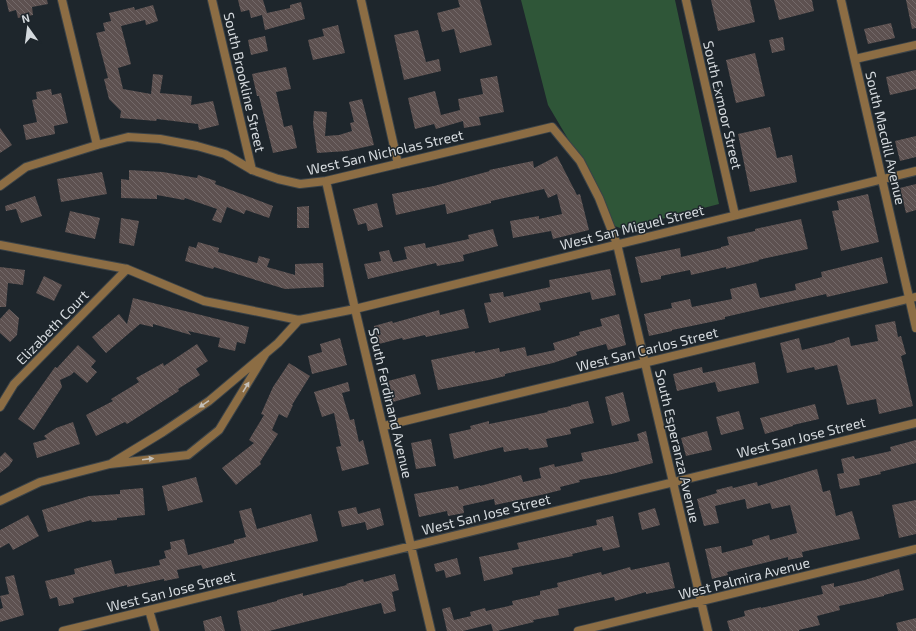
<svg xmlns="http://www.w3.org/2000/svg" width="916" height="631" viewBox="0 0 916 631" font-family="'Exo 2',sans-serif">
	<defs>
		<pattern id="building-back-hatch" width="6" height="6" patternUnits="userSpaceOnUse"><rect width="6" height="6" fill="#5d5150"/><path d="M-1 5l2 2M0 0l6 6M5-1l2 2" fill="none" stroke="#736969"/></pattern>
	</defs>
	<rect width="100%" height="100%" fill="#1e262c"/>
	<path fill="#2f5638" d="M521 0H675L719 204 623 229 609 224 597 188 548 105Z"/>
	<path fill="url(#building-back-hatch)" d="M6 0H47L48 4 32 7 33 15 18 18 16 10 9 12Z
		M238 0H263L267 13 290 8V5L301 2 305 19 265 30 262 15 251 18 249 10 241 12Z
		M458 0H480L492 45 460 53 454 29 442 32 437 13 460 7Z
		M711 0H750L755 22 718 31Z
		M774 0H812L814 11 779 20Z
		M906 0H916V28L912 29Z
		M153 5 158 21 146 25 145 20 121 26 131 64 118 68 123 89 151 94 153 74 163 75 160 93 192 96 191 105 213 101 219 125 199 130 198 124 157 119 156 121 120 118 121 111 109 99 104 79 108 78 96 33 105 31 103 23 111 21 109 13 134 7 135 10Z
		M891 23 895 38 868 44 864 29Z
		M338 25 345 53 313 60 308 40 324 36 322 29Z
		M418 30 426 62 439 59 441 71 404 80 394 35Z
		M265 36 268 51 251 55 248 40Z
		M783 37 785 50 772 53 769 40Z
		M755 53 765 96 736 103 726 60Z
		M286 67 291 89 276 92 284 127 292 125 297 148 273 153 259 96H257L252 74Z
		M916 70V89L890 95 886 77Z
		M497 76 504 112 479 117 481 125 464 128 463 121 436 129 434 124 415 129 408 98 435 91 441 115 460 110 458 99 483 94 480 79Z
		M51 89 52 95 61 93 68 123 54 126 55 134 26 140 23 125 37 122 32 100 37 99 36 92Z
		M362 99 374 145 347 151 317 153 313 123 314 111 327 112 325 136 339 135 352 131 350 123 354 122 349 102Z
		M770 127 777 158 792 155 797 182 750 192 738 134Z
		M0 128 12 145 0 153Z
		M916 136V157L900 161 895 141Z
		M557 156 577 195 580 194 589 230 553 239 551 231 513 238 510 221 539 216V219L562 214 557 194 548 198 544 189 491 201V203L447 214 445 204 396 215 392 194 434 186 490 171 489 170 533 161 534 168Z
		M129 170 163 172 197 178 198 175 216 181 215 184 273 206 269 218 246 210 244 214 227 207 221 223 212 220 217 209 185 198 184 200 157 195V199L121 198V179L129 180Z
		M102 172 107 194 61 202 57 179Z
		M916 184V210L906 213 900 188Z
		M868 194 879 242 841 251 832 211 839 210 837 201Z
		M35 196 42 216 21 223 16 209 6 211 5 206Z
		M377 203 383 227 368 231 366 223 358 225 353 209Z
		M309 206V228H297V207Z
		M70 211 100 218 95 239 65 232Z
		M121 218 139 221 134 246 119 243Z
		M801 219 808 249 758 260 759 261 726 269V267L691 275 690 270 661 276V279L641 283 635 257 680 248 681 257 721 248V247L729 245 727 237 755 231V229Z
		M493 229 498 246 463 255 464 261 437 266 436 263 368 279 364 264 381 261 379 252 389 250 393 262 407 259 404 247 425 243 426 248 469 239 468 235Z
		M198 242 219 248 218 252 257 263 259 256 270 259 267 267 295 275V264L323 263 324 287 285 289 214 267 213 269 185 261 189 246 196 248Z
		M882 257 888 283 827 297 826 294 725 317V319L672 330V331L649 336 644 314 672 308 671 303 690 299 692 307 732 299 730 289 756 283 760 298 796 290 795 284 822 277 821 272Z
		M0 267 25 270 23 285 8 283 6 307H0Z
		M610 269 616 295 592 300 590 292 539 303 541 310 489 323 484 303 491 302 489 294 503 292 504 297 550 287 549 280Z
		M44 276 62 285 54 301 36 293Z
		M133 298 249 327 245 344 237 342 235 351 218 347 220 338 188 331 191 335 153 324V327L140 324 106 353 92 337 119 314 127 324Z
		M9 309 19 318 17 335 10 342 0 333V319Z
		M464 309 469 328 426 337 425 335 403 340 402 338 379 344 374 326 392 321 393 323 439 310 440 315Z
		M619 314 626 345 608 350 606 344 576 352 577 355 553 363 505 374V376L489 380 438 390 431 360 475 351V353L499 348 500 352 525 347 527 356 555 350 553 343 580 335 579 332 602 326 600 319Z
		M895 321 898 337 901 336 906 354 901 356 913 406 879 414 876 399 847 405 837 365 815 370 814 367 787 373 780 343 799 338 802 350 835 342V341L849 337 851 346 878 341 875 325Z
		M340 338 347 365 312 374 308 356 322 352 320 344Z
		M197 344 208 361 196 369 200 375 178 389 179 391 127 424 125 422 96 436 86 415 113 401 111 399 139 382 136 378 163 363 164 366Z
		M78 345 96 361 91 367 97 372 87 383 74 372 71 375 60 380 62 387 34 430 18 419 55 367 57 368Z
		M755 362 759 383 718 392 715 382 677 391 673 374 702 367 703 373Z
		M289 363 310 376 292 405H293L287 418 279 414 272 430 278 434 260 462 261 464 236 485 222 468 254 443 249 440 264 415 261 414 273 387Z
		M415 374 421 394 393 402 388 381Z
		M348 382 350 391 342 393 350 420 354 419 359 442 363 440 369 464 342 471 336 447 341 446 334 413 322 417 314 392Z
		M623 392 630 421 612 426 605 397Z
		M588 401 594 423 570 429 571 434 546 439 548 447 529 450 528 448 504 452 503 447 454 459 449 434 471 429 470 426 489 421V424L548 412 547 411 571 406V405Z
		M815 404 819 419 793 425V426L765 434 760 418Z
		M739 411 744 429 721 435 716 417Z
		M73 422 80 444 37 458 33 443 47 439 44 436 56 428Z
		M646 431 653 463 612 474 579 480 580 482 560 487 561 490 545 494 495 505 494 499 463 506 464 513 448 516 447 511 419 517 414 494 458 486 459 490 480 485V486L521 475 523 482 541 478 539 468 554 464 555 467 583 461 581 453 639 441 637 434Z
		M707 431 712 450 686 456 681 438Z
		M431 439 436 466 416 469 411 443Z
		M916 440V463L880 472 881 474 859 479 860 485 840 489 837 474 844 473 841 459 854 456 855 459 891 451 890 447Z
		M5 452 13 460 9 466 0 473V457Z
		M817 469 823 492 830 490 836 516 852 511 860 539 802 552 803 557 788 560V557L727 572 728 575 712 579 705 549 721 546 722 553 753 545 752 540 769 535 770 540 797 533 790 505 772 509 770 503 747 509 745 499 715 506 719 523 704 526 697 499 717 493 716 490 732 486 733 488 757 482 758 486Z
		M196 477 203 502 168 511 162 486Z
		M143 488 145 515 117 518V520L92 522 91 520 48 532 42 510 89 496 120 494V490Z
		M916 500V534L899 538 892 505Z
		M356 507 358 514 380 508 384 525 367 530 365 522 342 527 338 511Z
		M251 508 257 529 311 514 318 541 203 569 201 565 177 570 179 578 164 581V579L127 587V585L73 598 74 603 59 606 57 597 50 599 45 581 75 574 74 569 111 560 115 574 160 565 159 560 166 558 164 551 171 549 170 542 184 539 188 555 234 543V540L246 537 239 511Z
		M655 508 660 525 642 530 638 513Z
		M28 515 39 536 13 550 9 543 0 548V530Z
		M613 516 620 547 603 551 602 547 572 554 573 556 512 568 513 574 484 581 479 557 519 549 517 543 597 525 596 520Z
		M457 558 461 574 446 578 444 570 436 572 434 564Z
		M669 562 675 588 646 594V592L615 601 614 597 558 609 559 615 533 620 534 622 497 631H493L491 624 463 631H447L442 609 450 607 454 620 471 616 470 612 485 608 486 611 513 605 512 601 540 595V591L558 587 557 583 601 572 602 575 630 567 631 570Z
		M899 569 904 590 884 595V596L839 606 840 610 817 616 820 625 799 630V631H730L727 621 745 616 744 611 761 607V608L823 594 821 586 834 583V587L865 580Z
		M395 574 399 590 392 592 396 611 384 614 381 603 269 631H241L237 611 277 601V600L303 593V596L347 585 346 584 363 579 364 582Z
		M14 575 24 615 0 622V609L3 608 0 596 9 594 5 577Z
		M221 616 225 631H205L203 621Z
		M916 618V631H898L896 623Z"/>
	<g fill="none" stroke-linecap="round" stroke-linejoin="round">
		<defs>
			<path id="minor" d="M62 0 97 145
				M212 0 252 170
				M361 0 398 164
				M686 0 735 215
				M855 59 916 45
				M326 181 355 309 431 631
				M0 186 26 167 97 145 128 137 160 139 197 146 225 154 252 170 278 179 300 184 326 181 552 127 580 161 599 198 617 244 708 631
				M0 245 127 269 204 301 299 320 355 309 916 171
				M0 407 14 384 127 269
				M384 426 916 297
				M112 463 163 432 209 401 278 343 299 320
				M0 501 40 482 110 464 188 455 219 430 266 353
				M149 610 155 631
				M63 631 916 423
				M578 631 916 549"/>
			<path id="tertiary" d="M841 0 916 328"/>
		</defs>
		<use href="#minor" stroke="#3b4348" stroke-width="10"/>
		<use href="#tertiary" stroke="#3b4348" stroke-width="10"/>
		<use href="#minor" stroke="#8c6d44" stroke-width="8"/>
		<use href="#tertiary" stroke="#8c6d44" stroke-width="8"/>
	</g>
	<defs><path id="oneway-solid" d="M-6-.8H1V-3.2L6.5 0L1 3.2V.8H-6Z"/></defs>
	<g fill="#c3bfb8">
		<use href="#oneway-solid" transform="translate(246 387) rotate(-59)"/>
		<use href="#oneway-solid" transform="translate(204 404) rotate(146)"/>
		<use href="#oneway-solid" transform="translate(148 459) rotate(-7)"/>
	</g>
	<g text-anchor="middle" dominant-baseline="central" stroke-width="3" stroke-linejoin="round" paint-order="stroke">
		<g font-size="14" fill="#d5dade" stroke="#1e262c">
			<text transform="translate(245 82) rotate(77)">South Brookline Street</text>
			<text transform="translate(723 105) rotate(77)">South Exmoor Street</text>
			<text transform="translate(886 138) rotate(77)">South Macdill Avenue</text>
			<text transform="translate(385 152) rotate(-13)">West San Nicholas Street</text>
			<text transform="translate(632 227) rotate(-14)">West San Miguel Street</text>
			<text transform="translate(52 327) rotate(-46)">Elizabeth Court</text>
			<text transform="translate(647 349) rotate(-14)">West San Carlos Street</text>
			<text transform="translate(391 403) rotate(77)">South Ferdinand Avenue</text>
			<text transform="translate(801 437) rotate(-14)">West San Jose Street</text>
			<text transform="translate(678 446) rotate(77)">South Esperanza Avenue</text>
			<text transform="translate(486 514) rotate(-14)">West San Jose Street</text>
			<text transform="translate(744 578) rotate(-14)">West Palmira Avenue</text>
			<text transform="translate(171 591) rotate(-14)">West San Jose Street</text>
		</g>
	</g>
	<g transform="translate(28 28) rotate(346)" stroke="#1e262c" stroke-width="3" paint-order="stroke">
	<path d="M0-3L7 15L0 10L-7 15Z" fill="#d5dade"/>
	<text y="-6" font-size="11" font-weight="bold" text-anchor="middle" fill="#d5dade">N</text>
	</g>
</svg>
